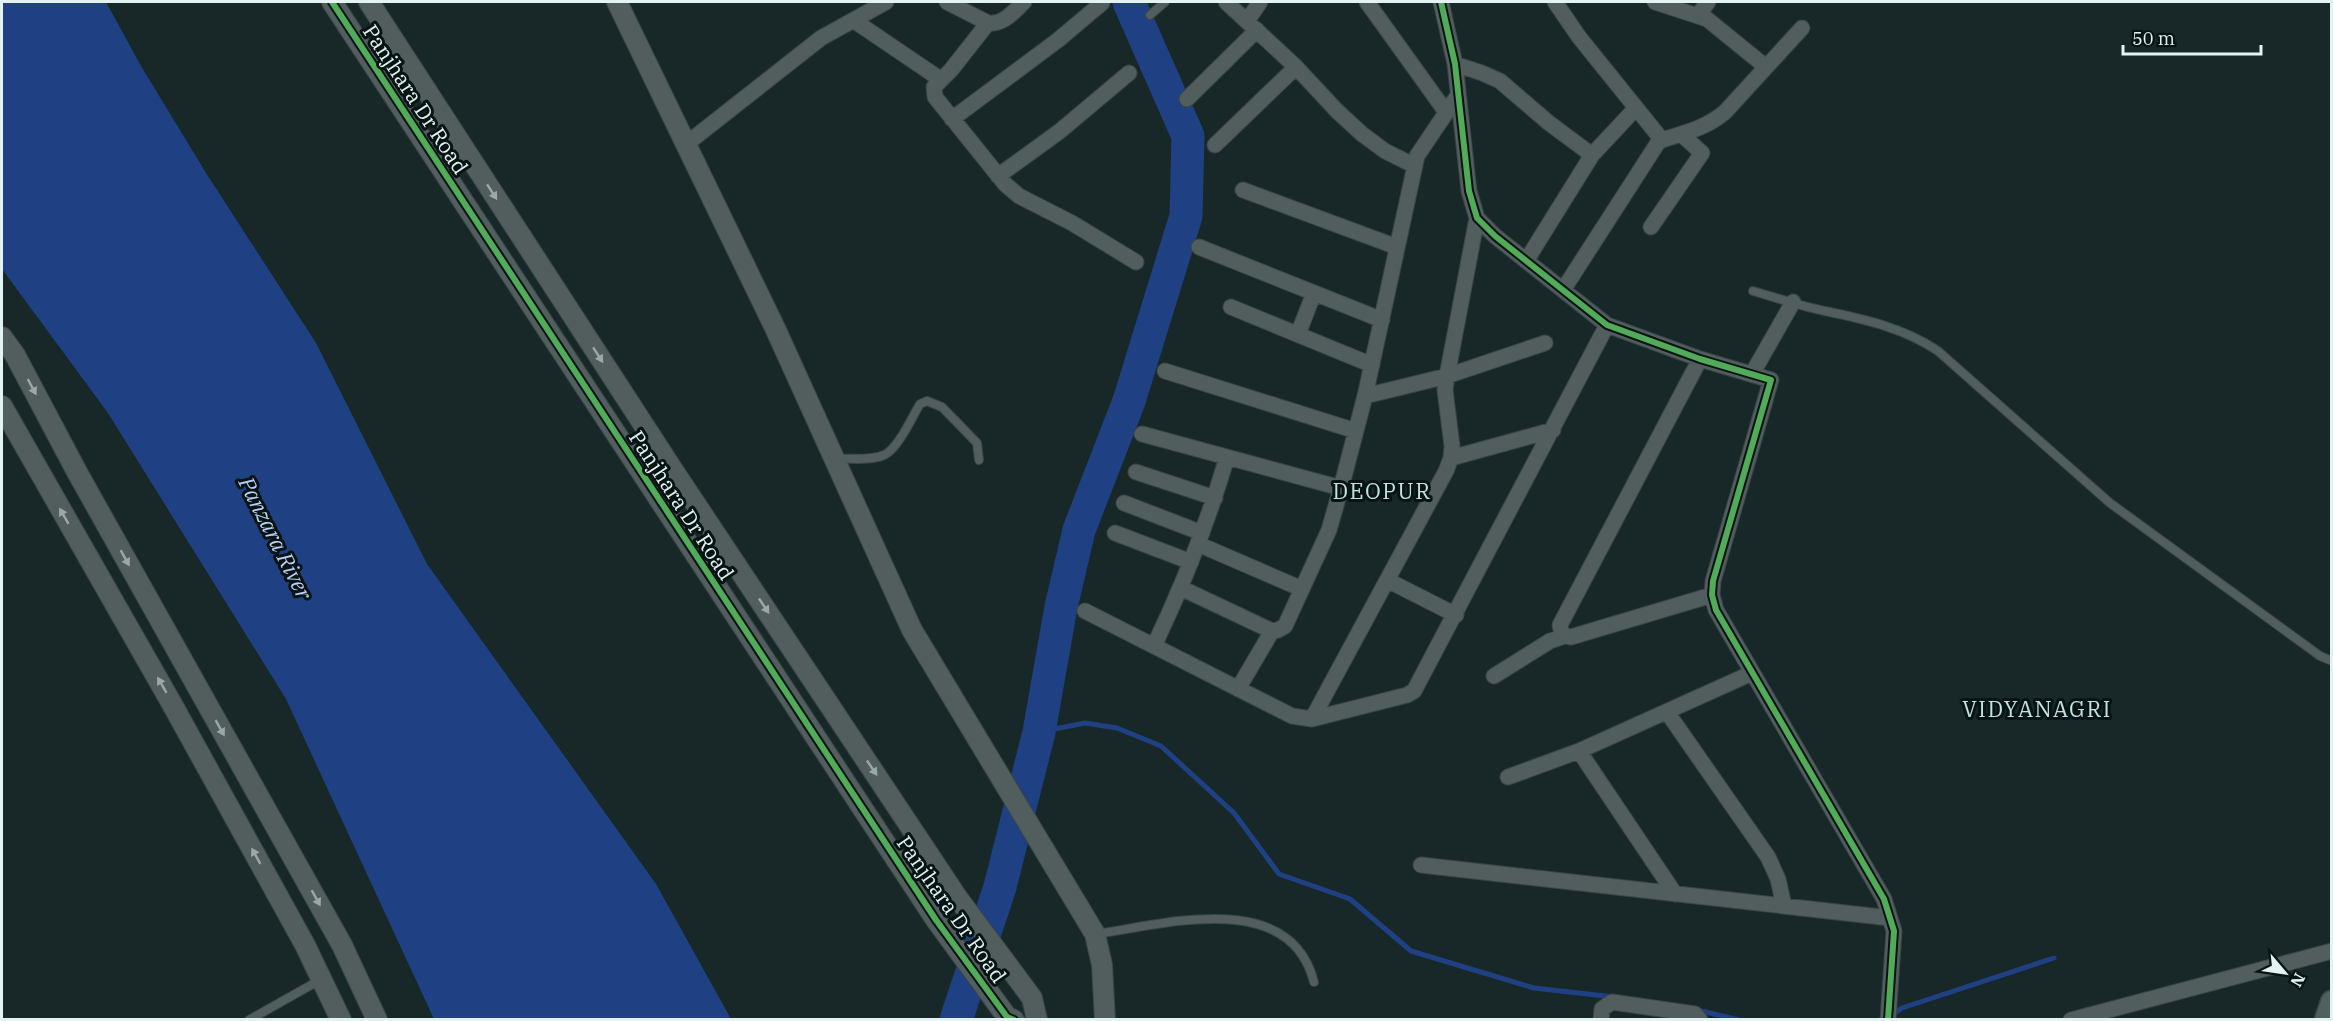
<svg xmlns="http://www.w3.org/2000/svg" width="2333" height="1021" viewBox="0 0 2333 1021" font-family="'IBM Plex Serif',serif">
	<rect width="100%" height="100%" fill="#182829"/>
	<path fill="#1f4184" d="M2 2H106L141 66 206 173 316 343 427 564 656 884 731 1019H434L286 699 108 413 2 269Z"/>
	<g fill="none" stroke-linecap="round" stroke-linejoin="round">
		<path stroke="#1f4184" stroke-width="5" d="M1039 732 1085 723 1117 728 1161 746 1234 813 1279 874 1350 899 1411 951 1534 988 1614 997
			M1697 1010 1739 1020
			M1892 1015 1902 1008 2054 958"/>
		<path stroke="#1f4184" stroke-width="33" d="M956 1020 1000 887 1039 732 1061 607 1079 530 1129 401 1186 216 1188 136 1129 2"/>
		<defs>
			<path id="service" d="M1150 15 1165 2
				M1753 291C1777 298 1801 306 1825 311 1864 319 1904 328 1938 351L2110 503 2320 656 2332 661
				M836 459C851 458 871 461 884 455 898 449 912 417 920 404L927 401 942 407 977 443 979 460
				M1097 934C1165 924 1290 888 1314 982
				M249 1020 320 980"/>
			<path id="minor" d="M947 2 988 23C1004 25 1014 11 1024 2
				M1226 2 1296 67 1337 111 1362 134 1385 151 1415 166
				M1367 2 1446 112
				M1441 2 1455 64 1469 191 1477 218 1495 236 1607 325 1700 359 1771 380 1713 581 1712 595 1716 610 1884 899 1894 931 1888 1020
				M1555 2 1579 37 1658 135 1659 141 1563 290
				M1655 2 1707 19 1766 67
				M1698 15 1708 2
				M853 20 940 79
				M1247 21 1260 2
				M988 23 951 70 934 87 935 97 1005 184 1019 196 1072 223 1136 262
				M1455 64 1482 73 1500 81 1549 123 1592 155
				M1187 99 1257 30
				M952 119 1058 40 1102 3
				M1659 141C1683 133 1705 129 1725 112L1802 28
				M685 145 821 38 886 2
				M1215 145 1296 67
				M998 176 1060 131 1129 73
				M1243 190 1397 247
				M1651 227 1702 153 1681 134
				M1199 247 1382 320
				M1526 261 1592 155 1636 108
				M1231 307 1372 365
				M1298 334 1314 293
				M1700 359 1560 625C1561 633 1563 636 1571 637L1712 595
				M1165 371 1356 431
				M1752 374 1793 302
				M1365 396 1447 376 1545 343
				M1142 434 1341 488
				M1451 458 1553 430
				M1136 472 1215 498
				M1124 503 1202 533
				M1115 533 1191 562
				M1198 544 1302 589
				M1387 580 1456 615
				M1181 588 1272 631 1278 630 1285 626 1329 530 1341 488 1365 396 1417 156 1458 95
				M1085 611 1292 716 1312 719 1407 695 1414 691 1607 325
				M1154 646C1183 585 1208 522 1227 457
				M1494 676 1550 641 1565 636
				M1238 689 1272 631
				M1667 712 1768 857 1778 879 1784 906
				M1312 719 1446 471 1451 458 1452 446 1445 390 1447 376 1477 218
				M1579 751 1675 894
				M1508 777 1579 751 1752 673
				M1421 865 1890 918
				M1601 1020 1602 1009 1612 1002 1695 1014 1700 1020
				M2071 1020 2332 951"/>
			<path id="tertiary" d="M332 2 936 920 1007 1017 1014 1020
				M369 2 671 467 957 897 1032 998 1037 1020
				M617 2 775 328 912 630 1095 934 1102 965 1105 1020
				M2 337 15 355 77 472 342 945 377 1020
				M2 406 172 704 305 945 341 1020"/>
			<path id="secondary" d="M2326 1020 2332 1002"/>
		</defs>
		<use href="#service" stroke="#394546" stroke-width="10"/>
		<use href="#minor" stroke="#394546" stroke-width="17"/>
		<use href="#tertiary" stroke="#394546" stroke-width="22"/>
		<use href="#secondary" stroke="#394546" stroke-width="25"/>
		<use href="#service" stroke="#525d5d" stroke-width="8"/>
		<use href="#minor" stroke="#525d5d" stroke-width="15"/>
		<use href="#tertiary" stroke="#525d5d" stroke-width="20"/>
		<use href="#secondary" stroke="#525f5f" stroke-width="22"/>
		<defs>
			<path id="cycleway" d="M332 2 936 920 1007 1017 1014 1020
				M1441 2 1455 64 1469 191 1477 218 1495 236 1607 325 1700 359 1771 380 1713 581 1712 595 1716 610 1884 899 1894 931 1888 1020"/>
		</defs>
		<use href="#cycleway" stroke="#081414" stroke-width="10"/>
		<use href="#cycleway" stroke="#51ab58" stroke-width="6"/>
	</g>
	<defs><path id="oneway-solid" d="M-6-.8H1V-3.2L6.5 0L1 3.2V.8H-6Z" transform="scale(1.5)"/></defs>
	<g fill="#9aa8a8">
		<use href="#oneway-solid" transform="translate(492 192) rotate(57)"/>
		<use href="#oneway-solid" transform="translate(598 355) rotate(57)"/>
		<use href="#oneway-solid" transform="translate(32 387) rotate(62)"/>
		<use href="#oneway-solid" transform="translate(64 516) rotate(-120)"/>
		<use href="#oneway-solid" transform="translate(125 558) rotate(61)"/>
		<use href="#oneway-solid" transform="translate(764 606) rotate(56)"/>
		<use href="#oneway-solid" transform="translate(162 685) rotate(-120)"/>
		<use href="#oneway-solid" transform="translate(220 728) rotate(61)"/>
		<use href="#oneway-solid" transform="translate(872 768) rotate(56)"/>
		<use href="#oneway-solid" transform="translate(256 856) rotate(-119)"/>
		<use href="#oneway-solid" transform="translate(316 898) rotate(61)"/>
	</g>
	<g text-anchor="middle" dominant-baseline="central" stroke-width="6" stroke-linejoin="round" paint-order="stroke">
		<g font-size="21" fill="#e3f3f3" stroke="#081414">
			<text transform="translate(416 99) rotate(57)">Panjhara Dr Road</text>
			<text transform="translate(682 505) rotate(57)">Panjhara Dr Road</text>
			<text transform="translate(952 909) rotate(55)">Panjhara Dr Road</text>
		</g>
		<g font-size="22" letter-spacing="1.5" fill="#c2e1e3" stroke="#081414">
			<text x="1382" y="490">DEOPUR</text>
			<text x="2037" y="708">VIDYANAGRI</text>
		</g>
		<g font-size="22" font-style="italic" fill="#bad1fa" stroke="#081414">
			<text transform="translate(276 538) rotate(63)">Panzara River</text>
		</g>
	</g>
	<rect width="2333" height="1021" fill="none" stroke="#e3f3f3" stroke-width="6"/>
	<g transform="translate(2285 973) rotate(119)" stroke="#081414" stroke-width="4.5" paint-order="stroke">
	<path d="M0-4.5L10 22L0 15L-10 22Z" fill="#e3f3f3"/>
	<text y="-9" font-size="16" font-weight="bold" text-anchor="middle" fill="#e3f3f3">N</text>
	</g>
	<path d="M2123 45v9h138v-9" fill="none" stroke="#e3f3f3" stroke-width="3"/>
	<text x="2132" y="45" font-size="18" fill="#e3f3f3" stroke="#081414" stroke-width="4.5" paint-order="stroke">50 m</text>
</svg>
